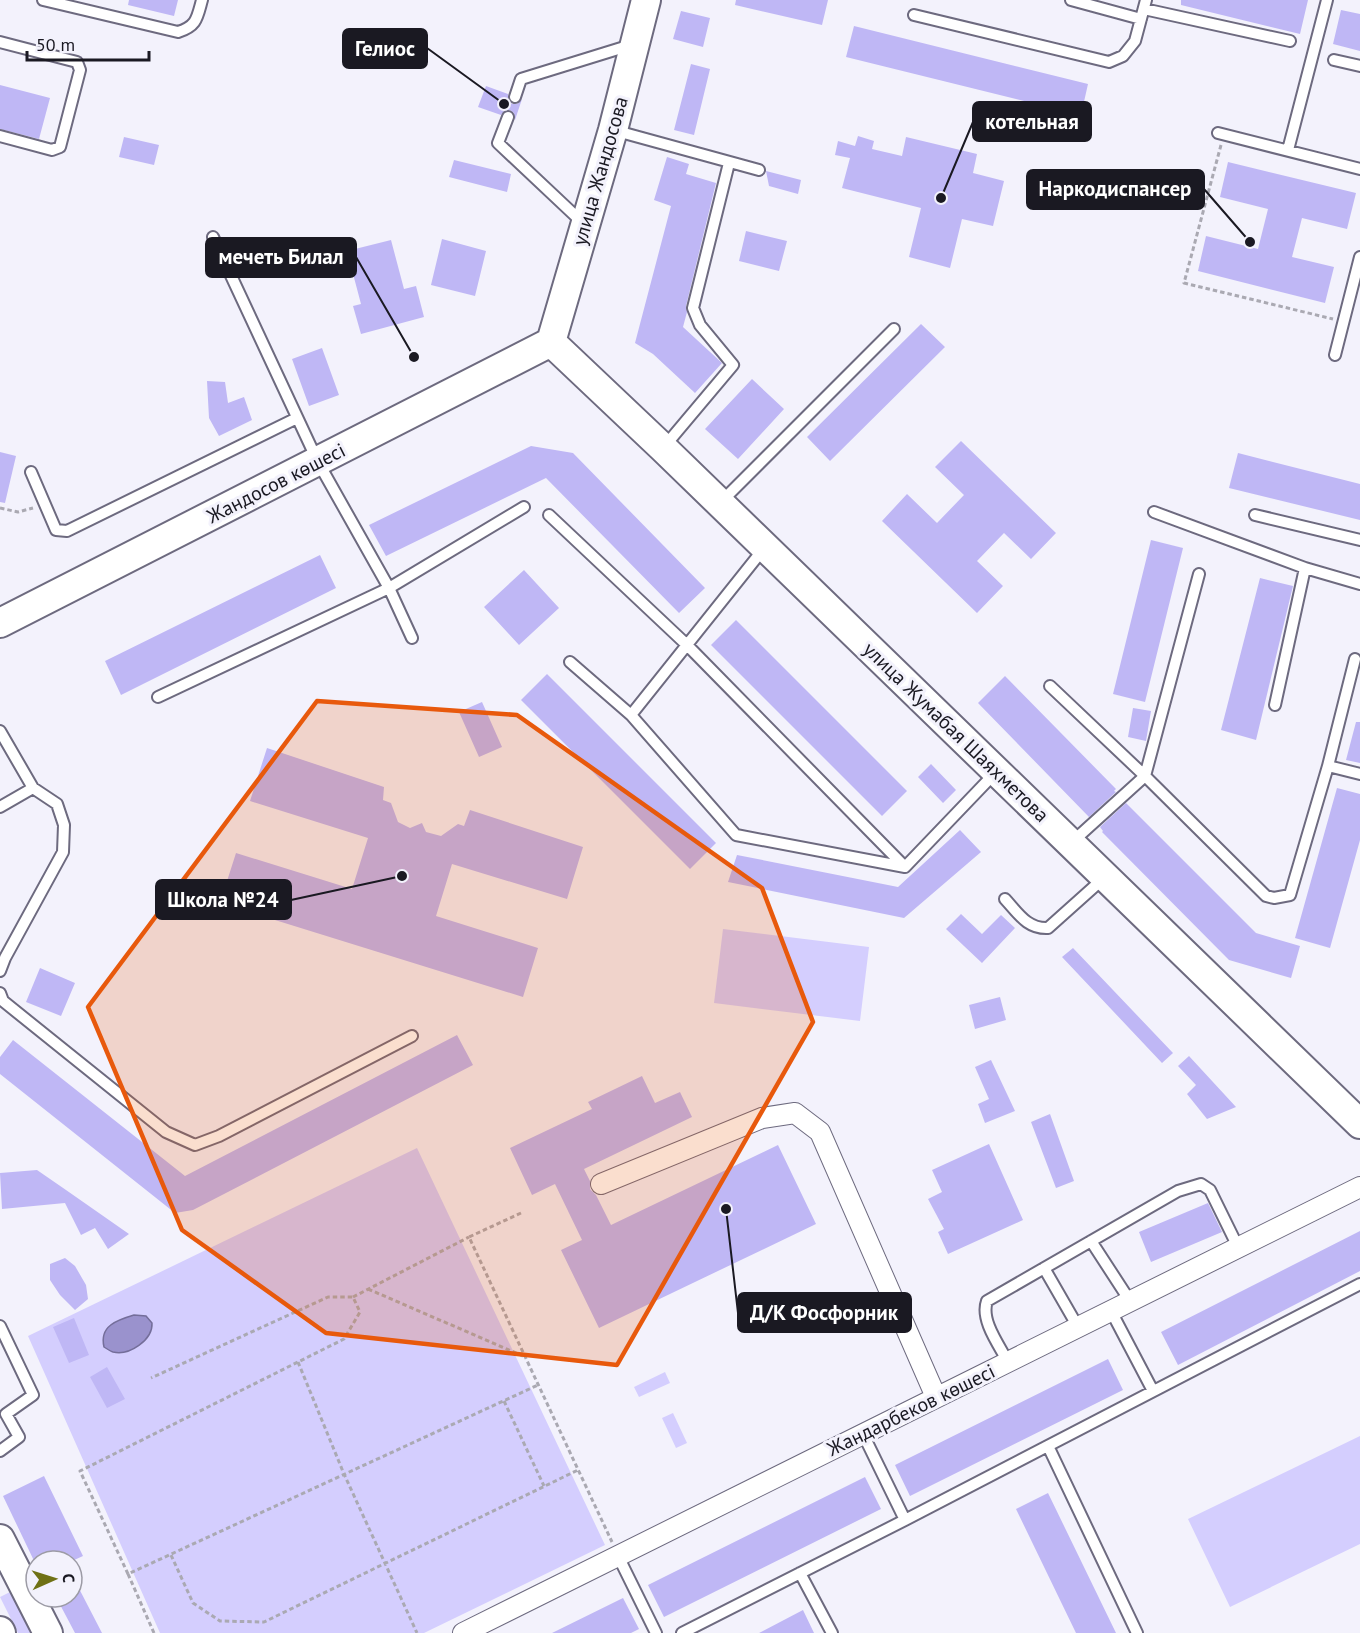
<svg xmlns="http://www.w3.org/2000/svg" width="1360" height="1633" viewBox="0 0 1360 1633" font-family="'PT Sans',sans-serif">
	<rect width="100%" height="100%" fill="#f3f2fc"/>
	<path fill="#d4cefe" d="M723 929 869 947 860 1021 714 1003Z
		M417 1148 605 1545 424 1633H160L28 1336Z
		M665 1372 670 1383 639 1397 634 1387Z
		M673 1413 687 1443 676 1448 662 1418Z
		M1360 1436V1544L1230 1607 1188 1519Z
		M12 1591 33 1633H18L0 1597Z"/>
	<path fill="#9a92cd" stroke="#746e9a" stroke-width="1.5" d="M134 1315 146 1316 152 1323C153 1340 129 1356 113 1352 110 1351 107 1349 104 1347 99 1326 117 1320 134 1315Z"/>
	<path fill="#bfb7f5" d="M129 0H178L174 16 128 5Z
		M736 0H828L822 25 735 5Z
		M1181 0H1308L1300 34 1181 5Z
		M1341 10 1360 14V51L1333 44Z
		M681 11 710 18 703 47 673 39Z
		M854 26 1088 84 1081 115 846 57Z
		M691 64 710 69 694 135 674 130Z
		M0 85 50 98 39 139 0 129Z
		M486 86 508 94V99L512 104H517L522 99 515 120 514 113 510 110 504 111 501 115 478 107Z
		M858 136 874 141 872 149 902 156 906 137 977 154 973 173 1004 181 993 226 962 219 950 268 909 257 921 208 842 188 850 158 835 155 838 141 855 146Z
		M124 137 159 145 154 165 119 157Z
		M667 157 689 164 686 174 716 183 686 306 687 312 683 327 722 363 695 393 653 354 635 343 671 206 654 200Z
		M454 160 511 174 507 192 449 177Z
		M1228 162 1356 193 1347 229 1302 218 1292 257 1334 267 1325 303 1198 271 1206 236 1258 249 1268 209 1220 197Z
		M766 171 801 180 798 194 769 186Z
		M746 231 787 241 779 271 739 261Z
		M442 239 486 251 475 296 431 285Z
		M391 240 404 289 416 286 424 317 361 334 353 306 361 304 347 251Z
		M921 324 945 347 830 461 807 437Z
		M322 348 339 395 309 406 292 359Z
		M752 379 784 409 738 459 705 429Z
		M207 381 225 382 228 403 244 397 252 420 219 436 209 418Z
		M961 441 1056 533 1031 559 1004 533 977 561 1003 586 977 613 882 521 907 494 937 523 964 495 935 467Z
		M531 446 573 453 705 588 679 613 546 478 386 556 369 525Z
		M0 452 16 456 5 503 0 502Z
		M1238 453 1360 484V520L1229 488Z
		M1151 540 1183 548 1145 702 1113 694Z
		M320 555 336 588 121 695 105 661Z
		M524 570 559 608 519 645 484 607Z
		M1260 578 1293 586 1256 740 1221 730Z
		M736 620 907 791 882 816 711 645Z
		M547 674 716 843 690 869 521 700Z
		M1005 676 1116 789 1114 791 1116 792 1089 817 978 703Z
		M482 702 502 747 479 757 459 712Z
		M1133 708 1151 711 1146 741 1128 737Z
		M1356 722H1360V763L1346 760Z
		M267 748 384 787 383 800 391 803 398 822 410 828 422 823 426 832 441 836 458 824 464 826 470 810 583 847 567 899 452 864 436 916 538 948 523 997 220 903 236 853 352 889 368 838 250 801Z
		M931 764 956 790 943 803 918 777Z
		M1337 788 1360 794V840L1330 948 1295 938Z
		M1126 803 1256 933 1300 946 1291 978 1229 960 1102 832 1103 831 1100 827Z
		M960 830 981 852 904 918 728 882 737 855 898 887Z
		M961 914 982 934 1001 915 1015 928 982 963 946 929Z
		M1073 948 1173 1053 1162 1063 1062 957Z
		M40 968 75 983 61 1016 26 1002Z
		M1000 997 1006 1020 975 1029 969 1005Z
		M457 1035 473 1065 193 1210 175 1213 0 1074V1057L13 1040 185 1176Z
		M1189 1056 1236 1107 1207 1119 1187 1094 1196 1085 1178 1066Z
		M991 1060 1015 1111 985 1123 978 1104 989 1099 975 1067Z
		M642 1076 655 1103 680 1092 692 1117 584 1169 590 1181V1189L596 1195 611 1225 778 1145 816 1224 599 1328 561 1250 582 1240 555 1184 532 1195 510 1148 592 1109 588 1102Z
		M1050 1114 1074 1181 1056 1188 1031 1122Z
		M989 1144 1023 1220 948 1254 938 1232 944 1229 928 1199 942 1192 932 1170Z
		M37 1170 66 1190 129 1234 108 1249 95 1228 81 1235 65 1203 2 1209 0 1173Z
		M1208 1203 1222 1232 1151 1262 1139 1232Z
		M1360 1231V1271L1178 1365 1161 1332Z
		M65 1258 75 1266 86 1285 88 1299 75 1310 60 1295 50 1280V1264Z
		M74 1318 89 1355 69 1363 53 1327Z
		M1108 1359 1123 1390 910 1496 895 1465Z
		M107 1367 125 1399 107 1408 90 1377Z
		M44 1476 83 1556 72 1561H38L36 1558V1565L3 1496Z
		M865 1477 881 1509 664 1617 648 1585Z
		M1048 1493 1116 1633H1076L1016 1509Z
		M72 1575 102 1633H75L56 1597H72Z
		M623 1598 639 1629 631 1633H552Z
		M803 1610 814 1633H759Z"/>
	<g fill="none" stroke-linecap="round" stroke-linejoin="round">
		<defs>
			<path id="lane" d="M43 0 178 32C197 26 197 18 202 0
				M1071 0 1141 19
				M1144 9 1290 41
				M914 15 1109 62 1123 56 1135 41 1146 0
				M0 42 77 62 80 70 60 147 52 150 0 136
				M1334 60 1360 66
				M515 97 521 79 631 45
				M508 117 498 143 583 223
				M613 130 759 170
				M1218 133 1360 169
				M1288 150 1327 0
				M213 237 318 462 389 588 412 638
				M1335 355 1360 257
				M664 447 733 365 700 325 693 308 729 163
				M31 472 56 530 67 531 297 418
				M720 503 894 329
				M1154 512 1305 568
				M549 515 687 645 905 867 996 772
				M1255 515 1360 540
				M1355 659 1328 766 1360 774
				M570 662 631 715 736 835 905 867
				M1050 686 1145 776 1199 574
				M158 697 389 588 524 507
				M1275 705 1305 568 1360 584
				M631 715 765 547
				M0 731 33 788 57 804 64 825 63 852 5 958 0 971
				M0 807 33 788
				M1071 843 1145 776 1266 896 1274 898 1290 895 1328 766
				M1005 899C1018 913 1027 929 1048 928L1105 877
				M0 993 3 1001 166 1132 195 1145 219 1136 412 1036
				M1091 1241 1130 1301
				M1044 1268 1078 1327
				M1111 1311 1153 1391
				M0 1326 33 1395 6 1414 19 1437 0 1451
				M1008 1362C999 1345 980 1320 987 1301L1178 1191 1201 1184 1210 1190 1238 1247
				M863 1434 905 1520
				M1048 1446 1137 1633
				M618 1556 656 1633
				M800 1573 832 1633
				M682 1633 905 1520 1360 1284"/>
			<path id="street" d="M601 1184 762 1118 795 1113 820 1132 936 1397
				M463 1633 1360 1187"/>
			<path id="secondary" d="M551 342 663 448 1360 1124
				M551 342 613 130 646 0
				M0 623 551 342
				M0 1539 48 1633
				M0 1631 1 1633"/>
		</defs>
		<use href="#lane" stroke="#6d6a7f" stroke-width="14"/>
		<use href="#street" stroke="#6d6a7f" stroke-width="22"/>
		<use href="#secondary" stroke="#6d6a7f" stroke-width="32"/>
		<path stroke="#aaa9b2" stroke-width="3" stroke-dasharray="4.5 3" stroke-linecap="butt" d="M1221 145 1184 283 1333 319
			M0 508 18 512 33 508
			M521 1213 469 1237 612 1542
			M368 1289 523 1356
			M353 1297 469 1237
			M298 1362 344 1474 417 1633
			M504 1401 544 1486
			M171 1555 193 1603 220 1621 264 1622 578 1470
			M128 1574 80 1471 344 1339 360 1312 353 1297H328L151 1378
			M154 1633 128 1574 538 1385"/>
		<use href="#lane" stroke="#fff" stroke-width="10"/>
		<use href="#street" stroke="#fff" stroke-width="20"/>
		<use href="#secondary" stroke="#fff" stroke-width="28"/>
	</g>
	<path fill="#e8590c" fill-opacity="0.2" stroke="#e8590c" stroke-width="4.5" stroke-linejoin="round" d="M317 701 517 715 762 888 813 1022 617 1365 326 1333 182 1230 88 1007Z"/>
	<g text-anchor="middle" dominant-baseline="central" stroke-width="6" stroke-linejoin="round" paint-order="stroke">
		<g font-size="20" fill="#1a1922" stroke="#f3f2fc">
			<text transform="translate(600 171) rotate(-74)">улица Жандосова</text>
			<text transform="translate(276 483) rotate(-27)">Жандосов көшесі</text>
			<text transform="translate(956 732) rotate(44)">улица Жумабая Шаяхметова</text>
			<text transform="translate(911 1410) rotate(-26)">Жандарбеков көшесі</text>
		</g>
	</g>
	<path fill="none" stroke="#1a1922" stroke-width="2" d="M504 104L427 48M941 198L973 122M1250 242L1204 189M414 357L356 257M402 876L291 900M726 1209L738 1313"/>
	<g fill="#1a1922" stroke="#f3f2fc" stroke-width="2">
		<circle cx="504" cy="104" r="6"/>
		<circle cx="941" cy="198" r="6"/>
		<circle cx="1250" cy="242" r="6"/>
		<circle cx="414" cy="357" r="6"/>
		<circle cx="402" cy="876" r="6"/>
		<circle cx="726" cy="1209" r="6"/>
	</g>
	<g fill="#1a1922" stroke="#1a1922" stroke-width="2">
		<rect x="343" y="29" width="84" height="39" rx="6"/>
		<rect x="973" y="102" width="118" height="39" rx="6"/>
		<rect x="1027" y="170" width="177" height="39" rx="6"/>
		<rect x="206" y="238" width="150" height="39" rx="6"/>
		<rect x="156" y="880" width="135" height="39" rx="6"/>
		<rect x="738" y="1293" width="173" height="39" rx="6"/>
	</g>
	<g font-size="21" text-anchor="middle" font-weight="bold" fill="#fff">
		<text x="385" y="56">Гелиос</text>
		<text x="1032" y="129">котельная</text>
		<text x="1115" y="196">Наркодиспансер</text>
		<text x="281" y="264">мечеть Билал</text>
		<text x="223" y="907">Школа №24</text>
		<text x="824" y="1320">Д/К Фосфорник</text>
	</g>
	<g transform="translate(54 1579) rotate(87)"><circle r="28" fill="#f3f2fc" stroke="#9c9ba5" stroke-width="1.5"/>
	<path d="M0-4.5L10 22L0 15L-10 22Z" fill="#6f7115"/>
	<text y="-9" font-size="16" font-weight="bold" text-anchor="middle" fill="#1a1922">С</text>
	</g>
	<path d="M27 51v9h122v-9" fill="none" stroke="#1a1922" stroke-width="3"/>
	<text x="36" y="51" font-size="18" fill="#1a1922" stroke="#f3f2fc" stroke-width="4.5" paint-order="stroke">50 m</text>
</svg>
